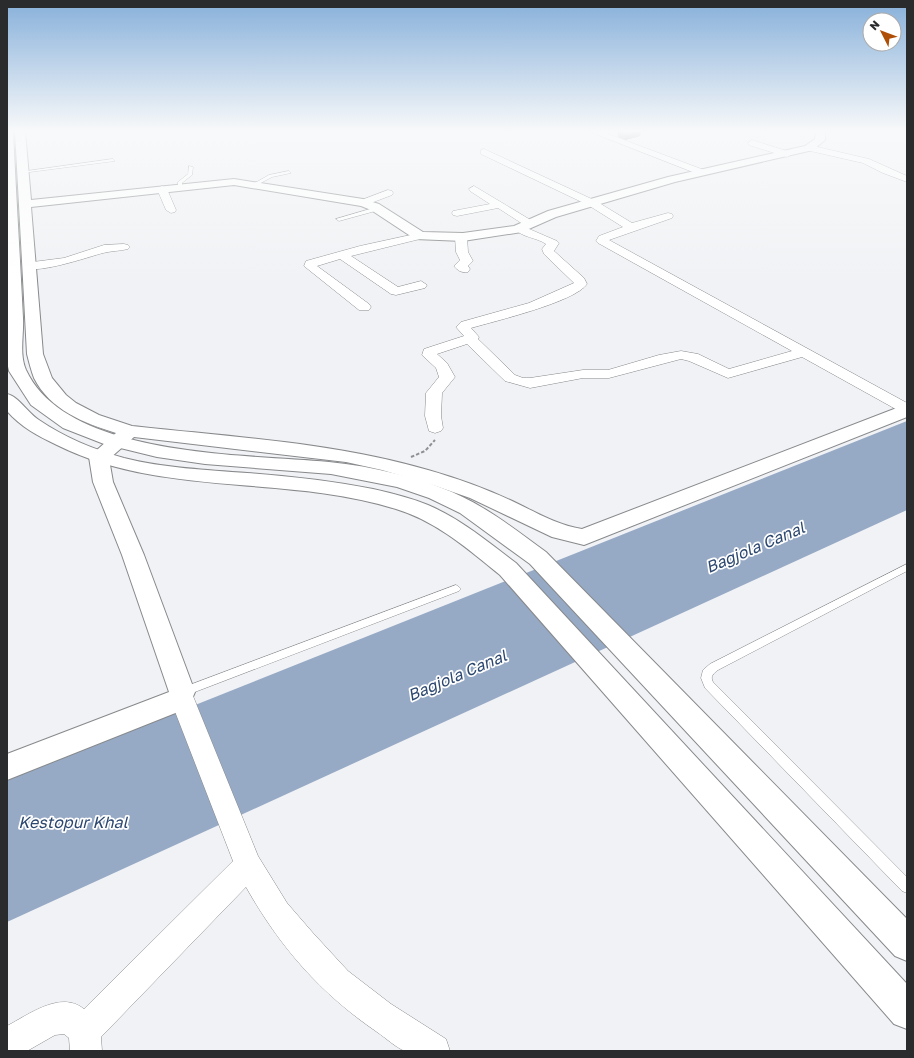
<svg xmlns="http://www.w3.org/2000/svg" width="914" height="1058" viewBox="0 0 914 1058" font-family="'Golos Text',sans-serif">
	<rect width="100%" height="100%" fill="#f0f2f5"/>
	<path fill="#96a9c5" d="M907 421V510L7 922V780Z"/>
	<g fill="none" stroke-linecap="round" stroke-linejoin="round">
		<defs>
			<path id="service" d="M113 159 115 161 22 173 20 172Z
				M189 166 193 167 192 175 182 183V187H178V182L188 174Z
				M289 171 291 173 272 177 257 185 253 184 269 175Z
				M377 207 379 208V210L339 221 336 219Z
				M907 564V571L718 670C713 674 710 676 713 682L907 877V893L902 891 705 688 701 678 703 670 710 664Z
				M456 585 459 587 461 589 459 591 187 695 183 697 179 695 177 692 179 689Z"/>
			<path id="minor" d="M588 131H600L704 170 706 172 704 174H698Z
				M752 140 790 152 792 154 787 157 749 145 748 143Z
				M809 145 869 159 907 176V182L883 173 863 163 806 150 804 148Z
				M484 149 596 201 632 223 668 213 672 214 673 216 672 218 609 240 907 403V414L901 412 802 357 728 378 689 361 681 359 609 378H583L530 388 505 381 467 344 437 354 447 363 455 377 442 393 441 416 443 428 441 431 435 433 429 431 425 416 426 393 439 377 436 368 422 355 424 349 464 336 456 327 461 322 529 303 574 283 544 254 542 249 546 244C536 237 522 238 514 228L516 226 520 225 557 241 559 243 554 251 584 278 587 284C575 302 495 321 471 328L479 337 478 339 515 375 523 378H530L583 370H608L659 355 681 351 698 354 729 369 792 351 598 243 596 241 599 236 623 227 588 205 481 154V150Z
				M162 186 167 189 176 210 175 212 171 213 166 210 157 189Z
				M474 186 534 222 536 224 530 227 526 226 498 208 457 216 453 215 452 213 453 211 490 204 470 191 469 189Z
				M388 190 392 191 393 193 392 195 363 206 358 203 359 201Z
				M420 233 424 234 426 236 424 238 351 256 398 287 421 281 427 285 425 288 396 295 391 294 340 259 317 266 369 304 371 307 369 310H359L304 266 306 261 360 246Z
				M461 234 467 237 468 252 473 261 468 266 470 269 468 272C462 273 458 271 454 266L460 260 456 252 455 237Z
				M124 244 128 245 130 247 128 249C120 251 111 251 103 253 91 256 31 277 23 266L25 263 64 258 104 245Z
				M181 686 189 689 193 696 258 856 287 903 313 933 348 971 391 1004 446 1039 450 1051C441 1051 412 1053 405 1051 395 1047 386 1038 377 1032 320 993 280 947 246 887L101 1037 102 1051H70L69 1038 64 1034 55 1035 27 1051H7V1026C28 1015 61 990 84 1009L233 861 169 696 173 689Z"/>
			<path id="tertiary" d="M15 131H25L31 200 234 179 363 199 379 204 423 232 463 233 514 226 548 211 668 177 805 146 815 139 816 134 814 131H825V140L813 150 675 182 556 217 522 232 463 241 415 239 371 210 361 206 234 185 31 207 43 354 52 378 66 395 76 403 99 415 132 426C231 437 332 442 428 470 456 478 484 488 510 500 534 511 556 525 582 529L907 404V417L584 545 552 537 470 498 433 485 382 470 346 462 134 437 109 459 113 482 144 555 195 692 188 708 7 780V754L169 692 122 555 93 482 89 457 116 433C84 423 50 410 34 378 31 370 29 362 27 354Z"/>
			<path id="secondary" d="M7 131H13C16 193 20 256 23 318 24 335 19 354 26 370 67 458 246 454 329 462 351 464 374 468 397 474 426 481 457 492 483 508 505 521 525 537 546 552L907 919V961L895 956 530 564 460 513 429 498 397 487 331 474 205 464 157 457 104 444 63 428 31 405 9 371 7 362Z
				M7 394C18 396 28 413 39 420 64 437 95 450 124 458 164 468 206 470 247 473 289 476 332 481 373 489 391 493 411 498 428 505 461 519 488 542 516 563L907 984V1029L894 1024 500 575C468 549 436 521 396 509 285 474 163 498 57 445 38 436 21 427 7 411Z"/>
		</defs>
		<use href="#service" stroke="#87898b" stroke-width="1"/>
		<use href="#minor" stroke="#87898b" stroke-width="1"/>
		<use href="#tertiary" stroke="#87898b" stroke-width="2"/>
		<use href="#secondary" stroke="#87898b" stroke-width="2"/>
		<path stroke="#8f9092" stroke-width="2" stroke-dasharray="3.5 2" stroke-linecap="butt" d="M411 457 425 451 435 440"/>
		<use href="#service" fill="#fff" fill-rule="evenodd"/>
		<use href="#minor" fill="#fff" fill-rule="evenodd"/>
		<use href="#tertiary" fill="#fff" fill-rule="evenodd"/>
		<use href="#secondary" fill="#fff" fill-rule="evenodd"/>
	</g>
	<path fill="#686564" d="M641 131 640 136 625 140 618 137V132Z"/>
	<path fill="#555251" d="M641 131 640 136 625 140V135Z"/>
	<path fill="#797574" stroke="#555251" d="M624 131H641L625 135 618 132Z"/>
	<linearGradient id="sky" x2="0" y2="1"><stop stop-color="#87b0da"/><stop offset="0.47" stop-color="#f8f9fa"/><stop offset="1" stop-color="#f8f9fa" stop-opacity="0"/></linearGradient>
	<rect width="914" height="279" fill="url(#sky)"/>
	<g text-anchor="middle" dominant-baseline="central" stroke-width="3.5" stroke-linejoin="round" paint-order="stroke">
		<g font-size="16" font-style="italic" fill="#2c476f" stroke="#fff">
			<text transform="translate(755 547) rotate(-23)">Bagjola Canal</text>
			<text transform="translate(457 675) rotate(-23)">Bagjola Canal</text>
			<text x="73" y="822">Kestopur Khal</text>
		</g>
	</g>
	<rect width="914" height="1058" fill="none" stroke="#2a2b2c" stroke-width="16"/>
	<g transform="translate(882 32) rotate(312)"><circle r="19" fill="#ffffff" stroke="#aaaaab"/>
	<path d="M0-3L7 15L0 10L-7 15Z" fill="#af4f07"/>
	<text y="-6" font-size="11" font-weight="bold" text-anchor="middle" fill="#2a2b2c">N</text>
	</g>
</svg>
